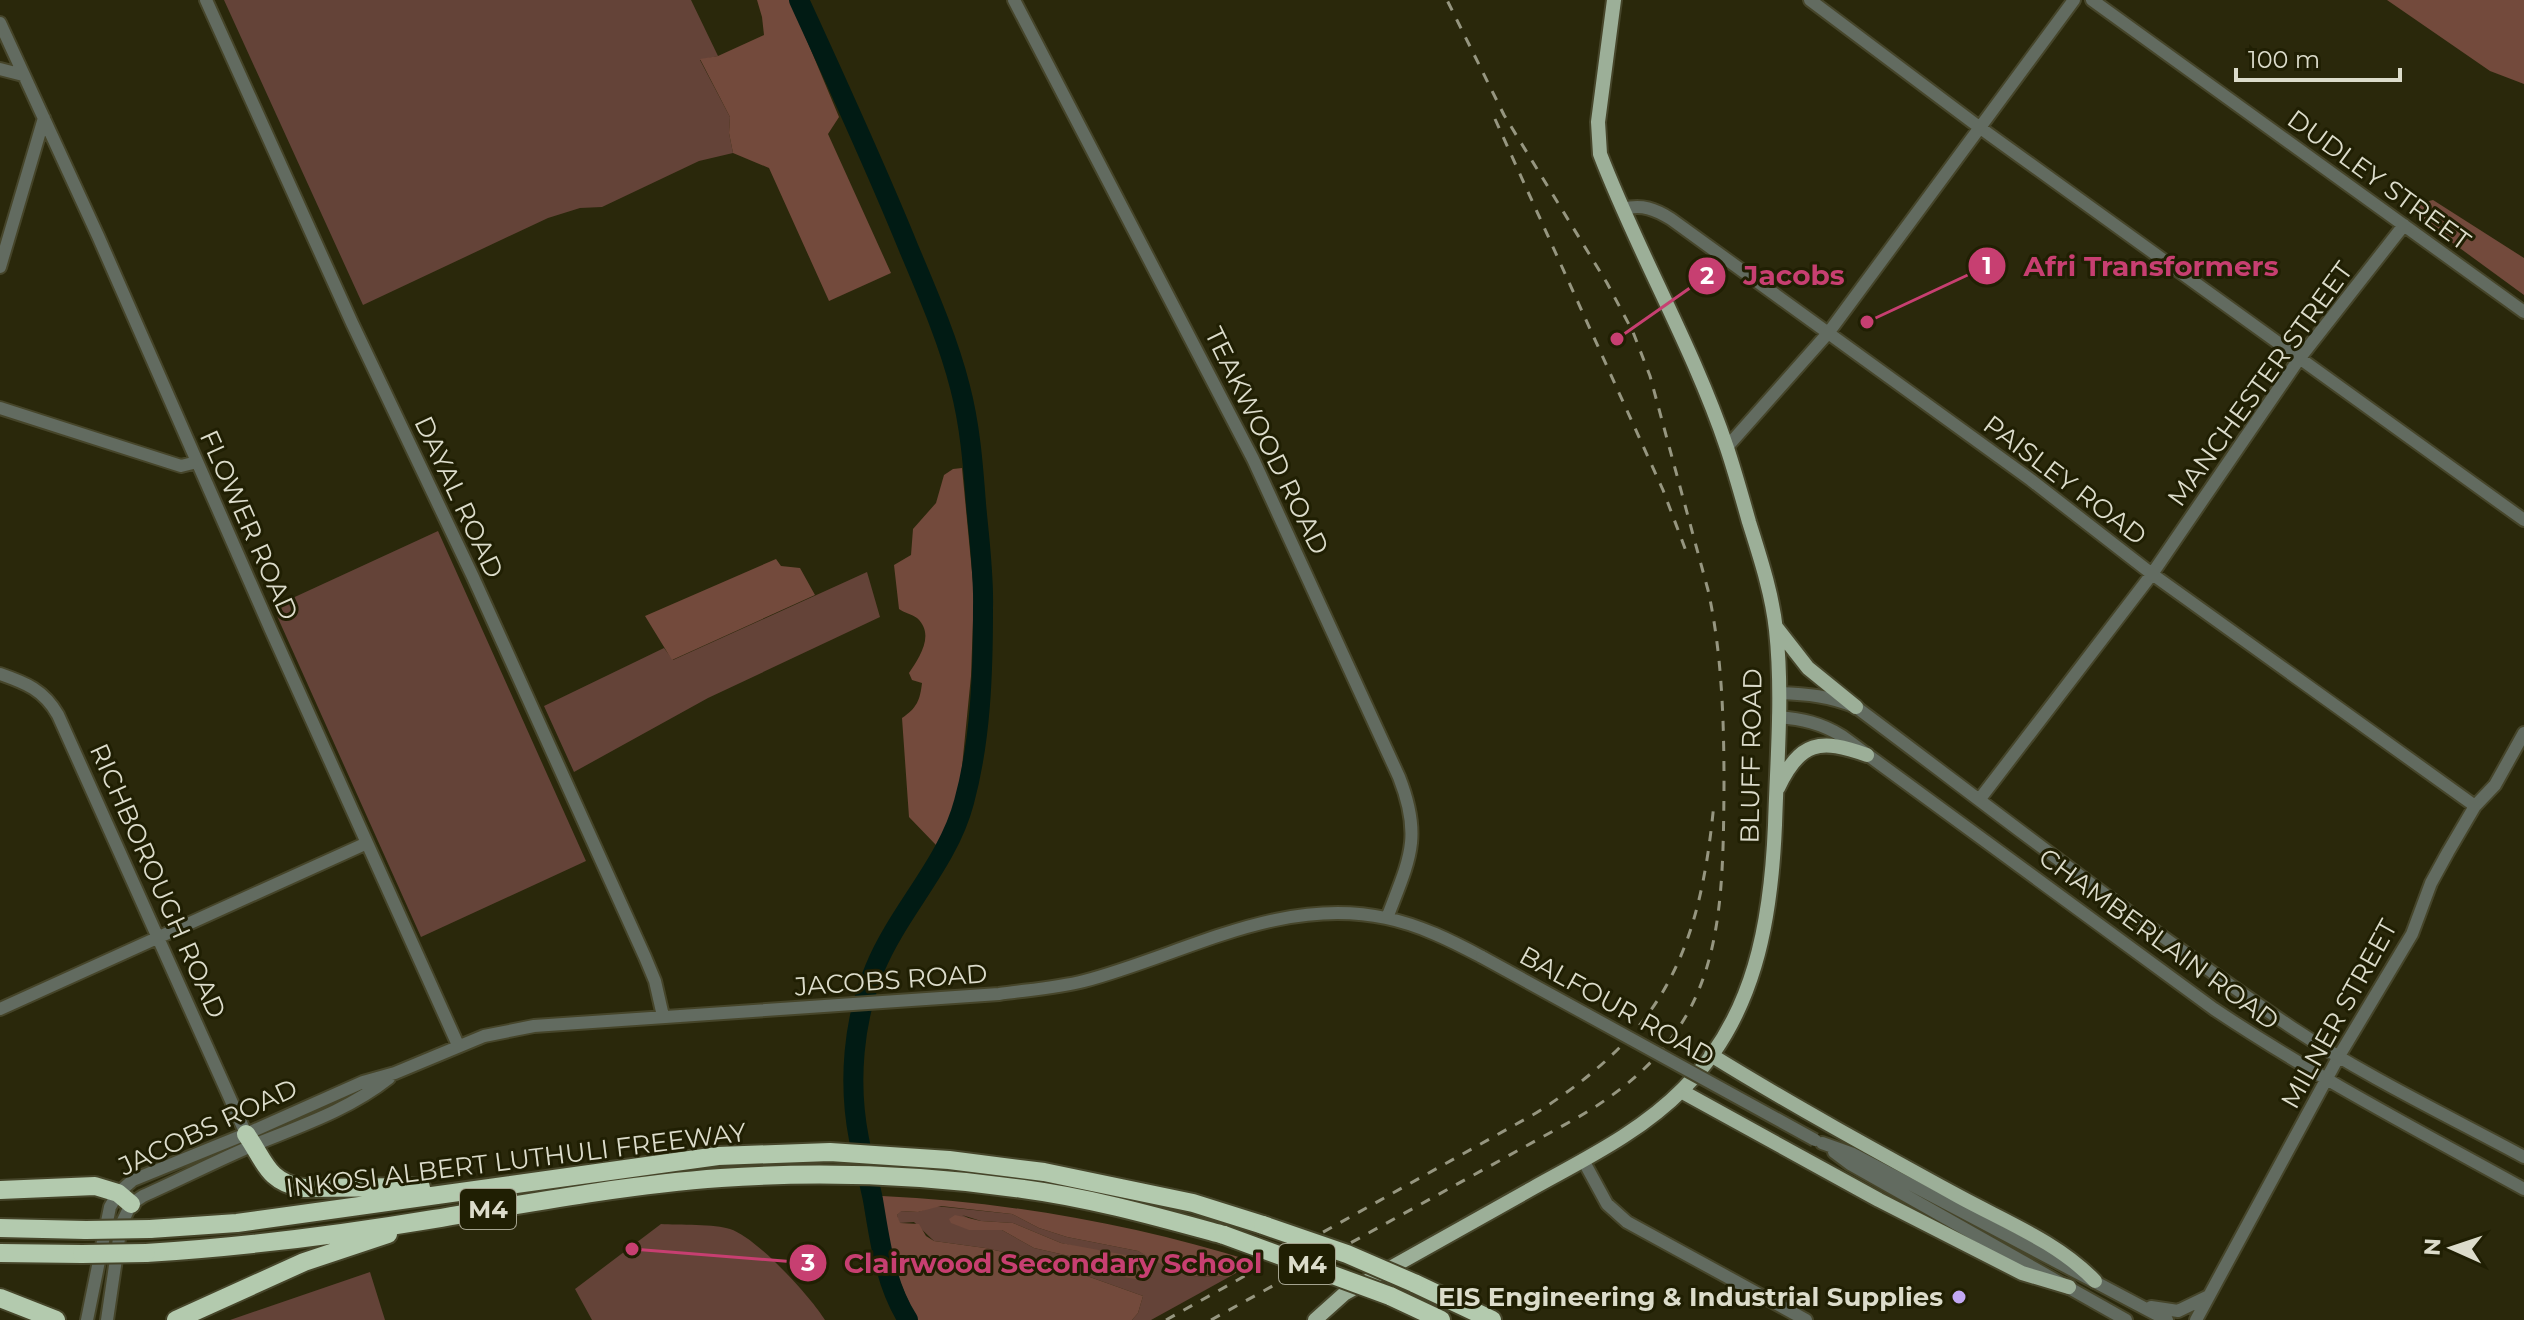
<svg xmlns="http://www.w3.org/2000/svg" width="2524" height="1320" viewBox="0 0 2524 1320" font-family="Montserrat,sans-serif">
	<rect width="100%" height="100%" fill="#2a280b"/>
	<path fill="#644338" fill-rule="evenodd" d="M224 0H691L718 56 700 60 730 117 729 133 733 153 699 161 602 207 580 208 548 218 363 305Z
		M438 531 586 861 421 937 273 607Z
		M867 572 880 617 708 698 574 772 544 706 664 648 673 660Z
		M935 1206 1012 1214 1039 1228 1067 1237 1138 1251 1182 1273 1193 1276 1229 1277 1151 1320H1132L1138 1313 1143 1296 1045 1261 985 1248 934 1241 914 1222 899 1223 897 1215 900 1211 918 1212ZM962 1215 981 1221 1013 1223 1061 1243 1090 1250 1106 1251 1154 1270 1150 1277 1110 1271 1096 1262 1034 1248 1002 1230H994Z
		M661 1224C678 1225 716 1224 730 1229 756 1237 811 1297 825 1320H592L575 1289Z
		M370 1272 385 1320H230Z"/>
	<path fill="#734a3c" d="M757 0H790L839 117 828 134 891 273 829 301 769 168 733 153 729 133 730 117 700 59 718 56 764 35 762 17Z
		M2387 0H2524V84L2490 71Z
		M2433 200 2524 258V295L2420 219 2414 212 2417 204Z
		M962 468 974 593 971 676 960 787 951 818 936 845 909 817 902 718C917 708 920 700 922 683L912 680 909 673C918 659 936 635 917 618 912 614 904 613 899 609L894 565 911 555 913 529 936 503 944 475 953 469Z
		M776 559 781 566 800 568 815 595 672 660 645 616Z
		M882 1196C1010 1202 1133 1224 1255 1262L1229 1277 1193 1276 1166 1267 1138 1251 1067 1237 1039 1228 1012 1214 941 1206 918 1212 901 1211 897 1215 900 1223 919 1224 926 1236 934 1241 985 1248 1045 1261 1143 1296 1138 1313 1132 1320H918C895 1277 886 1244 882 1196Z
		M955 1215 981 1221 1013 1223 1061 1243 1131 1256 1154 1266V1270L1144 1280 1128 1278 1096 1262 1034 1248 1002 1230H969L951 1223 949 1219Z"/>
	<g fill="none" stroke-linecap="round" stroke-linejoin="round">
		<path stroke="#011b14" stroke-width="20" d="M799 0C837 83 875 165 909 249 928 294 948 340 960 387 970 425 973 464 976 504 979 538 984 574 983 608 983 672 981 740 964 802 948 863 899 910 875 968 853 1020 848 1083 859 1139 863 1160 869 1180 873 1200 880 1241 885 1284 908 1320"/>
		<defs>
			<path id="minor" d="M206 0 352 323 473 577 645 957 655 981 663 1016
				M1014 0 1253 459 1399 777C1423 838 1409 860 1387 918
				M1810 0 1979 127 2524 520
				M2092 0 2524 312
				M0 23 98 236 271 630 458 1045
				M0 69 23 75
				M1623 209C1642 204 1655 209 1671 219L2031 480 2152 574 2475 806
				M0 267 44 118
				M0 408 181 466 197 462
				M1727 447 1829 332 2074 0
				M0 674C26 683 44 690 58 715L246 1134
				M1779 693C1807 694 1830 696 1856 707 2000 815 2142 926 2291 1027 2365 1076 2446 1115 2524 1157
				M1778 717C1802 719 1821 723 1842 736L2214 1009C2314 1076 2419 1131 2524 1189
				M1979 800 2152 574 2299 359 2404 225
				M0 1009 367 843
				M1822 1143 1853 1154 2167 1320
				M1834 1152 1850 1164 2126 1320
				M1583 1160 1607 1204 1627 1222 1806 1320
				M2151 1307 2178 1311 2209 1296
				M87 1320 110 1207 118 1193 133 1180 246 1134 363 1082 395 1073 484 1036 534 1026 999 994C1027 990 1057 988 1084 981 1183 955 1281 895 1386 918 1420 925 1452 941 1482 957
				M107 1320 121 1225 131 1204 143 1196C181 1179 218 1160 256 1144 303 1125 350 1109 389 1078
				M2196 1320 2339 1056 2412 934 2431 883 2448 852 2475 806 2495 785 2524 733"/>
			<path id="major" d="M1776 627 1808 668 1856 707
				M1778 788C1800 741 1820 738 1867 755
				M1711 1055C1792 1105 1876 1151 1960 1197 2006 1222 2059 1243 2095 1281
				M1681 1091 1879 1200 2022 1273 2069 1287
				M1315 1320 1344 1294C1407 1258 1470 1223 1533 1188 1585 1159 1641 1132 1684 1088 1755 1017 1771 921 1775 825 1777 760 1783 694 1776 630 1772 593 1760 557 1749 522 1742 497 1735 472 1727 448 1693 347 1638 253 1600 154L1598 122 1614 0"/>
			<path id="highway" d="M246 1134C265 1161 267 1182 303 1188L421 1187
				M0 1190 95 1186 118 1193 131 1204
				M0 1228 86 1230
				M150 1229 237 1223 718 1156 830 1152 949 1160 1044 1172 1193 1203 1263 1225
				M0 1253 82 1254
				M146 1253C242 1247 338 1235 434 1219 529 1203 625 1185 721 1178 822 1171 924 1175 1023 1189 1091 1198 1158 1217 1224 1235
				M1414 1283 1492 1320
				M1390 1296 1441 1320
				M0 1298 56 1320
				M176 1320 304 1262 388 1234"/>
		</defs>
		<use href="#minor" stroke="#46452a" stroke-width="16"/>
		<use href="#major" stroke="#46452a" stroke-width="18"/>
		<use href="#highway" stroke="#46452a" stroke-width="22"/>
		<use href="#minor" stroke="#626b60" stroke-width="12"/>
		<use href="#major" stroke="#9caf98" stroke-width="14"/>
		<use href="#highway" stroke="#b3caae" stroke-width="18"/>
		<path stroke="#969680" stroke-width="3" stroke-dasharray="10 10" stroke-linecap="butt" d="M1495 119 1663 490 1686 551
			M1166 1320 1536 1113C1664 1032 1700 951 1714 803
			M1211 1320 1575 1119C1720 1036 1723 936 1724 785 1724 721 1722 653 1708 590L1650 376 1633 332 1607 283 1504 115 1447 0"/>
		<defs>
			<path id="minor-bridge" d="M1482 957 1815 1140"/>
			<path id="highway-bridge" d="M1263 1225 1347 1254 1414 1283
				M86 1230 150 1229
				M1224 1235 1390 1296
				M82 1254 146 1253"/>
		</defs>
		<use href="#minor-bridge" stroke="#46452a" stroke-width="16" stroke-linecap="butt"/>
		<use href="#highway-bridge" stroke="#46452a" stroke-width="22" stroke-linecap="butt"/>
		<use href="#minor-bridge" stroke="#626b60" stroke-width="12"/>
		<use href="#highway-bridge" stroke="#b3caae" stroke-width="18"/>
	</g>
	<circle fill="#c2a8f3" stroke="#201f03" stroke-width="3" cx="1959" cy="1297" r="8"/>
	<g text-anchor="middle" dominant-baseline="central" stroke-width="6" stroke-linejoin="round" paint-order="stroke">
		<g fill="#201f03" stroke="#a4a38f" stroke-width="2">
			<rect x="460" y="1189" width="56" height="40" rx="6"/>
			<rect x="1279" y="1244" width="56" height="40" rx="6"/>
		</g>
		<g font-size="24" font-weight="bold" fill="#dcdccb">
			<text x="488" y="1209">M4</text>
			<text x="1307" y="1264">M4</text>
		</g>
		<g font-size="26" fill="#dcdccb" stroke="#201f03">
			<text transform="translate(2379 180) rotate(36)">DUDLEY STREET</text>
			<text transform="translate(2260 384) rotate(-54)">MANCHESTER STREET</text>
			<text transform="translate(1267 441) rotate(64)">TEAKWOOD ROAD</text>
			<text transform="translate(2065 480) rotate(37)">PAISLEY ROAD</text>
			<text transform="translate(459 497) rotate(65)">DAYAL ROAD</text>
			<text transform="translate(249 525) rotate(66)">FLOWER ROAD</text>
			<text transform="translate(1751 756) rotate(-89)">BLUFF ROAD</text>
			<text transform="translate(158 881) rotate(66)">RICHBOROUGH ROAD</text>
			<text transform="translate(2159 939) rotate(36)">CHAMBERLAIN ROAD</text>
			<text transform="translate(891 980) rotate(-4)">JACOBS ROAD</text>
			<text transform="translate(1617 1006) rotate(29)">BALFOUR ROAD</text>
			<text transform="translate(2339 1014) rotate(-61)">MILNER STREET</text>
			<text transform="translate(208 1127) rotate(-25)">JACOBS ROAD</text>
			<text transform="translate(516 1160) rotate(-7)">INKOSI ALBERT LUTHULI FREEWAY</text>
		</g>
		<g font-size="26" font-weight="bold" fill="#dcdccb" stroke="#201f03" text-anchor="end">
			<text x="1943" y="1297">EIS Engineering &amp; Industrial Supplies</text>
		</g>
	</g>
	<path fill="none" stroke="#c73f71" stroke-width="3" d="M1867 322L1987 266M1617 339L1707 276M632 1249L808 1263"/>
	<g fill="#c73f71" stroke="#201f03" stroke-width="3">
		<circle cx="1867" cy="322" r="8"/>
		<circle cx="1617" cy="339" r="8"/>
		<circle cx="632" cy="1249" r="8"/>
		<circle cx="1987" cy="266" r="20"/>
		<circle cx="1707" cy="276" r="20"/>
		<circle cx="808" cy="1263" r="20"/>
	</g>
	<g font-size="24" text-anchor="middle" font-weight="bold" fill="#fff">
		<text x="1987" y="274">1</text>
		<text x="1707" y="284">2</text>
		<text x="808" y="1271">3</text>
	</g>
	<g font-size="28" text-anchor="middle" font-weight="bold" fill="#c73f71" stroke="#201f03" stroke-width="6" stroke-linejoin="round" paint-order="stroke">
		<text x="2151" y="276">Afri Transformers</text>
		<text x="1794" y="285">Jacobs</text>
		<text x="1053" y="1273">Clairwood Secondary School</text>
	</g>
	<g transform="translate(2452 1248) rotate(273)" stroke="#201f03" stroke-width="6" paint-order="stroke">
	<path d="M0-6L14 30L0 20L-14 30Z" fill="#dcdccb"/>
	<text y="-12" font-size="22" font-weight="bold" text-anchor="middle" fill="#dcdccb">N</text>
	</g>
	<path d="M2236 68v12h164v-12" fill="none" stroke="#dcdccb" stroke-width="4"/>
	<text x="2248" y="68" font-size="24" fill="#dcdccb" stroke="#201f03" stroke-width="6" paint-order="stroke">100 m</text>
</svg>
